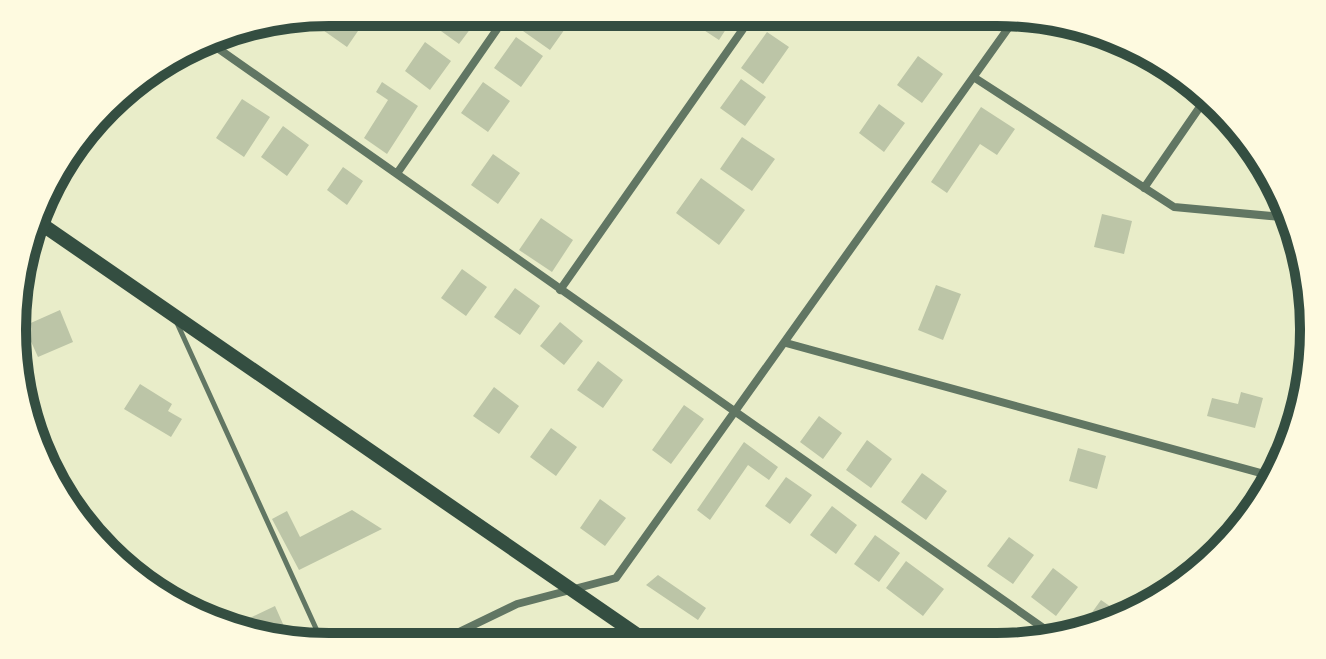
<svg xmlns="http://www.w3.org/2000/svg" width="1326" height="659" viewBox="0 0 1326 659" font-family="Merriweather,serif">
	<rect width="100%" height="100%" fill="#e9edc9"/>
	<path fill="#bcc5a7" d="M331 12H364L369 15 347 47 320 28Z
		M444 12H475L480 16 459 44 434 26Z
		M537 12H562L572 19 550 50 523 31Z
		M700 12H737L719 40 693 23Z
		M956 13H982L974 25Z
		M767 32 789 47 763 84 741 68Z
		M516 37 543 56 521 87 494 68Z
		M425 42 451 61 430 90 405 71Z
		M918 56 943 74 922 103 897 85Z
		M741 79 766 97 745 126 720 108Z
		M382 82 418 106 387 154 364 138 388 100 376 92Z
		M483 82 510 101 488 132 461 113Z
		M242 99 270 117 244 157 216 138Z
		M879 104 905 123 884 152 859 133Z
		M981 107 1015 129 997 155 980 144 947 193 931 182Z
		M283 126 309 145 287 176 261 157Z
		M742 137 775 159 752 191 720 169Z
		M493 154 520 173 498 204 471 185Z
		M343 167 363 181 347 205 327 190Z
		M701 178 745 210 719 245 676 213Z
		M1102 214 1132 221 1124 254 1094 247Z
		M541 218 573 240 552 272 519 250Z
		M462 269 487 287 466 316 441 298Z
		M936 285 961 294 943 340 918 330Z
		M515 288 540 306 520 335 494 317Z
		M60 310 73 342 38 357 24 326Z
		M560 322 583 341 564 365 540 346Z
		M598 361 623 380 603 408 577 390Z
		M140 384 172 404 168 411 182 419 171 437 124 409Z
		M494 387 519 406 499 434 473 416Z
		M1241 392 1263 398 1255 428 1207 416 1212 398 1238 404Z
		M684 405 704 419 671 464 652 450Z
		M819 416 842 433 823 459 800 442Z
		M551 428 577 447 556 476 530 457Z
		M867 440 892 459 871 488 846 470Z
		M744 442 778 467 769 480 748 465 710 520 697 510Z
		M1078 448 1106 456 1097 489 1069 481Z
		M922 473 947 491 926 520 901 502Z
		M786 477 812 495 790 524 765 506Z
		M600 499 626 518 605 546 580 528Z
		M832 506 857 525 836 554 810 535Z
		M352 510 382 529 299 570 272 519 287 511 300 537Z
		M875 535 900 553 879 582 854 564Z
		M1009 537 1034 555 1013 584 987 566Z
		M906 561 944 589 923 616 886 588Z
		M1053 568 1078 587 1056 616 1031 597Z
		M658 575 706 608 698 620 646 585Z
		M1101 600 1127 618 1084 632 1080 629Z
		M275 606 291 642 241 628 239 623Z"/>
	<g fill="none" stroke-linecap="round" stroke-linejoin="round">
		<path stroke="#617663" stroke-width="5" d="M177 323 324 646"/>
		<path stroke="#617663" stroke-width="8" d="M206 40 1059 639
			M975 78 1174 207 1292 218
			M398 172 509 12
			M1144 188 1206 98
			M560 290 755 12
			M786 343 1275 477
			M430 646 517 604 616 578 1019 13"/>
		<path stroke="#344e41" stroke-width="14" d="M37 221 652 645"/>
	</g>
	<path d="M0 0H1326V659H0ZM329 26H997A303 303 0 0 1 1300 329V330A303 303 0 0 1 997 633H329A303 303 0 0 1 26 330V329A303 303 0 0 1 329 26Z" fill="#fefae0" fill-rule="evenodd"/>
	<path fill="none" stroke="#344e41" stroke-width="10" d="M329 26H997A303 303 0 0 1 1300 329V330A303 303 0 0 1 997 633H329A303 303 0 0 1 26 330V329A303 303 0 0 1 329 26Z"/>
</svg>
